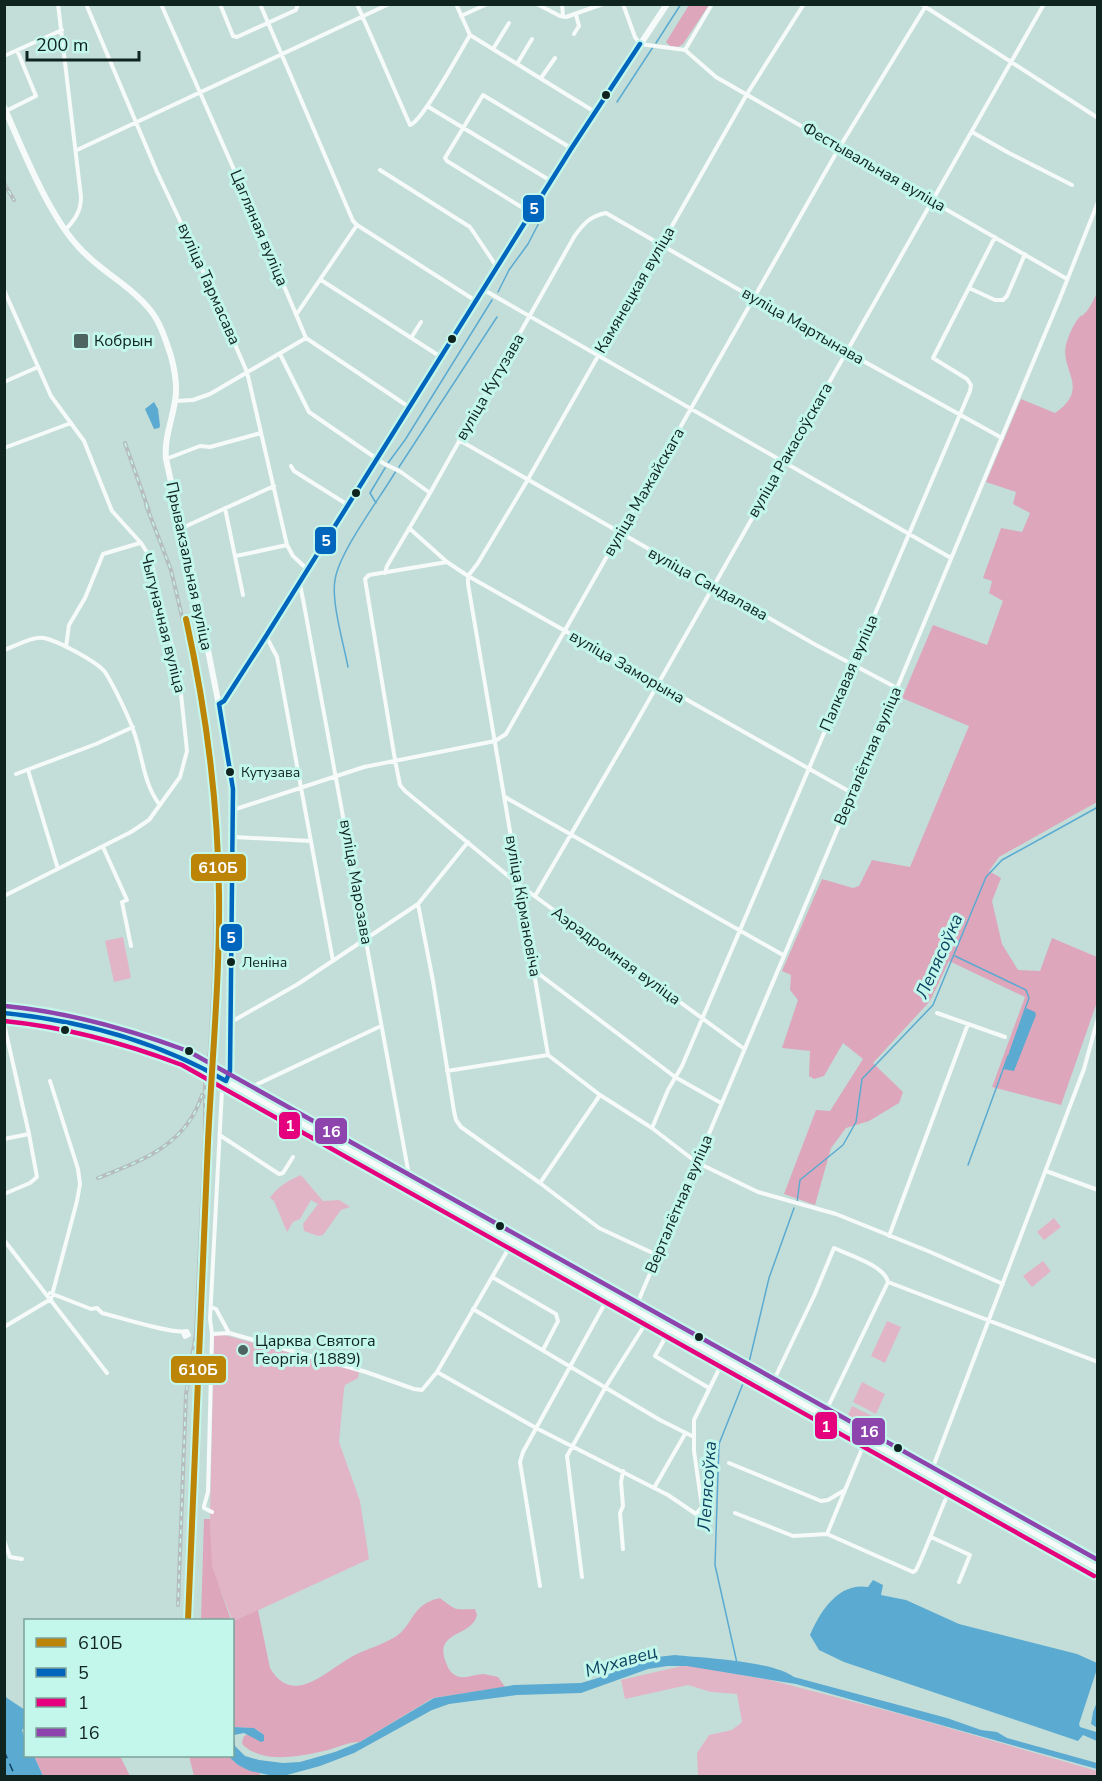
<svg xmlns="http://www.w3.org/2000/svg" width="1102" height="1781" viewBox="0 0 1102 1781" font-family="'Nunito Sans',sans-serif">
	<rect width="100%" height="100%" fill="#c3ded8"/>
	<path fill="#e2b5c6" d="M123 937 131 978 114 982 105 941Z
		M301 1175 323 1201 339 1200 350 1207 341 1210 323 1235 318 1236 304 1231 303 1224 318 1204 311 1200 300 1219 293 1222 287 1232 274 1201 270 1198C277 1187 289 1180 301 1175Z
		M1054 1218 1061 1227 1044 1240 1037 1232Z
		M1043 1261 1051 1271 1032 1287 1023 1276Z
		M887 1321 901 1327 885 1363 871 1356Z
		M221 1334 359 1372 358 1378 345 1385 344 1389 339 1442 360 1501 369 1559 233 1622 211 1566 210 1514 214 1335Z
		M862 1382 885 1394 876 1414 853 1402Z
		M852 1406 874 1417 870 1426 848 1415Z
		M686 1665 770 1680 904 1715 1097 1771V1776H698L697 1753 709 1735 732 1730 742 1722 737 1694 711 1692 688 1685 625 1699 621 1680Z"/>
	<path fill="#dda6bb" d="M689 5H709L683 44 678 47 670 46 666 42Z
		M1097 293V802L999 857 989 871 1001 878 992 901 1002 944 1018 970 1040 971 1052 938 1097 957V1002L1061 1105 992 1087 1025 997 949 961 930 1001 873 1063 903 1092 899 1103 869 1121 846 1128 831 1148 815 1205 784 1194 816 1110 830 1111 863 1059 843 1043 824 1076 814 1079 809 1076 810 1051 782 1048 798 1000 790 990 791 975 782 971 822 879 853 888 859 886 872 860 910 867 969 726 902 698 933 625 987 645 1003 601 989 593 992 581 983 578 1001 528 1022 532 1030 513 1013 504 1016 492 986 482 1021 399 1055 413C1091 388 1060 371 1066 345 1068 337 1073 325 1078 319 1082 313 1081 318 1085 313 1090 308 1094 299 1097 293Z
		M204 1519H210L212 1566 231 1620H201Z
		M440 1598C456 1610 453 1610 475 1609L477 1615C472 1638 431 1630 447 1665 449 1671 454 1676 460 1677 468 1678 476 1674 484 1674 489 1675 494 1676 498 1677L505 1687 433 1698 360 1742C348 1742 339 1747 328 1750 302 1756 265 1765 243 1745L242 1742 244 1736 248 1734 264 1741C262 1724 245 1729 233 1727L232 1622 258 1610 270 1668C293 1708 327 1670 353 1656 366 1649 382 1645 395 1637 414 1625 411 1604 440 1598Z
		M34 1756H120L130 1776H43Z
		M189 1756H228L238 1765 260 1773V1776H194Z"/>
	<path fill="#5baad1" d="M154 402 158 409 160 426 159 428 154 429 145 409Z
		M1026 1008 1035 1012 1036 1015 1014 1071 1003 1069Z
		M873 1580 883 1585 881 1595 906 1600 959 1624 1077 1654 1097 1663V1669L1079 1724 1080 1727 1096 1732V1727L1091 1724 1093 1712 1097 1702V1741L1083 1735 1078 1741 844 1662 819 1650 810 1635C820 1612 838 1582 868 1587Z
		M675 1655C703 1658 773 1661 794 1677L947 1718 981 1730 997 1732 1007 1738 1097 1763V1769L796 1684 687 1666H667L648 1669 581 1693 517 1695 449 1704 432 1710 354 1753 320 1766 287 1775H269L250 1771 238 1765 228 1756H232L233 1727 254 1728 264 1735V1741L261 1742 244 1733 234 1735 235 1746 245 1756 259 1760 283 1763 300 1762 335 1752 360 1742 434 1698 514 1685 581 1683 598 1678 648 1658Z
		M4 1694 7 1698 25 1710V1727L22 1730 25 1740 26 1756H34L43 1776H6L5 1774Z"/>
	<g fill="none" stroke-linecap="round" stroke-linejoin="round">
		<path stroke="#5baad1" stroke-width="1.5" d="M656 43 681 4
			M617 102 653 47
			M498 292 509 270 528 244 543 215
			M388 463 405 440 492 300
			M399 467 497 317
			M376 503 370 493 385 468
			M348 667C344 645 331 602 335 580 339 552 380 498 396 471
			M955 956 1026 990 1029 998 1010 1052
			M968 1165 1008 1056
			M797 1202 800 1180 843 1145 856 1122 862 1079 933 1005 986 877 1002 860 1098 807
			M747 1371 769 1278 794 1208
			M737 1663 715 1565 718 1473 719 1444 746 1376"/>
		<path stroke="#0c4361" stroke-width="1.5" stroke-dasharray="8 6" stroke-linecap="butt" d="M4 1751 15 1776"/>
		<path stroke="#f6faf9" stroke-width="4" d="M58 4 81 197C81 211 75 220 65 230
			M86 4 157 172 192 246 247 372 287 545 293 556 307 569
			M161 4 254 215 306 338 409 407
			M220 4 233 36 237 37 296 10 298 4
			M260 4 353 221 357 225 476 301
			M357 4 410 125C422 122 461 50 470 35
			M456 4 470 35 595 112
			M537 4 560 16 566 17 603 4
			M562 4 563 16
			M623 4 635 37 640 44 685 50
			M712 4 685 50 716 77 1067 279
			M804 4 747 94 527 481 478 563 468 576V584L548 1055 600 1095 652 1128 696 1162 758 1192 836 1214 928 1251 1003 1284
			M921 4 1098 118
			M461 16 487 4
			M574 34 579 26 576 15
			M493 49 509 23
			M4 56 62 30
			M517 64 532 39
			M541 78 555 58
			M427 106 551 181
			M6 111 36 96 17 50
			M972 132 1009 153 1072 185
			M77 150 389 4
			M380 170 470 227 497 267
			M531 213 447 161 445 158 483 95 571 148
			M321 280 441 357
			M969 288 995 300H1003L1007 296 1025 254
			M4 290 51 396 84 441 112 511 141 543 150 557 179 675 187 751 180 777 149 820 131 832 4 896
			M484 290 951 558
			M296 315 357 225
			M411 338 421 322
			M280 354 309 412 383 463 401 472 430 493
			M4 382 38 367
			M176 401 193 400 210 394 306 338
			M459 440 816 645 897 688
			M4 448 71 423
			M166 459 200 446 210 447 261 433
			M291 466 294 471 348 505
			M225 508 243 595
			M182 528 274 486
			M409 528 447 562 468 576 852 793
			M236 556 287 545
			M447 562 369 575 365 579 395 760 400 785 405 791 518 884 743 1048
			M385 573 387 566 430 493 574 237C583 224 590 216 606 213L847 352 1002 438
			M300 584C338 781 371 979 409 1175L408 1182
			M266 636 277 657 333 961
			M66 647 69 625 85 598 103 554 140 543
			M4 650C16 646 32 636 44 638 58 641 96 661 105 672 114 686 130 719 135 735 143 759 144 784 159 804
			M28 770 58 869
			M16 774 96 744 133 727
			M505 797 783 955
			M233 810 364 767 495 741 506 734 839 148 927 4
			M234 837 311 841
			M103 847 127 900 122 902 131 946
			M535 896 637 721 1044 4
			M418 904 433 981 454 1111 456 1120 461 1127 540 1183 600 1095
			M535 971 675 1077 721 1103
			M937 1013 1005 1037
			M231 1022 298 984 418 904 468 842
			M4 1024 29 1134 37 1177 30 1183 4 1194
			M447 1071 548 1055
			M245 1090 381 1026
			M652 1128 668 1090 682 1066 970 391 971 385 967 379 933 358 995 237
			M221 1136 279 1174 283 1173 293 1157
			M4 1139 29 1134
			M1046 1171 1098 1190
			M540 1183 599 1228 657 1255
			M889 1236 968 1024
			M4 1240 107 1373
			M492 1277 556 1314 558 1321 543 1350
			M888 1282 1098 1362
			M50 1293 91 1309 97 1308 102 1313C119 1317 173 1335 187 1331L189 1335 185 1337 183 1333
			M211 1307 216 1309 229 1333 366 1372 414 1389 422 1390 437 1372 513 1241
			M473 1309 660 1420 692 1436
			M635 1309 897 688 1060 298 1098 202
			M4 1327 51 1299 77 1201 80 1184 78 1169 50 1081
			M670 1329 655 1356 709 1388
			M212 1334 210 1319 222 1090 226 1081
			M437 1372 536 1428 668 1495 696 1514 702 1507 694 1451V1420L724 1359
			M771 1386 814 1296 834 1248C849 1255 885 1266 888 1282L824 1415
			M729 1463 821 1501 828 1500 845 1490
			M623 1471 621 1482 623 1506 620 1513 623 1549
			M930 1475 1084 1069 1098 1018
			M654 1488 685 1434
			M212 1512 204 1508V1506L208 1492 212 1334 229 1333
			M735 1513 793 1536 827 1534 913 1572 916 1570C929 1543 938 1515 951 1487
			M827 1534 866 1439
			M931 1537 970 1555 959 1582
			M4 1541 10 1557 22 1559
			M582 1577 567 1456 605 1388 649 1318
			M540 1586 520 1462 523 1452 609 1296"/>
		<path stroke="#f6faf9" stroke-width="6" d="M4 107C22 148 47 211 76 244 97 270 130 284 151 311 161 324 166 341 171 356 175 371 178 386 175 401 172 421 164 439 166 459L205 635 226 741 233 789 230 1071 226 1081
			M219 704 224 701 266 636 571 149 667 4
			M4 1013C69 1018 124 1035 185 1058L1098 1569"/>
		<defs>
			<path id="rail" d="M4 183 14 200
				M125 443 149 511
				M146 505 171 570 195 672 210 769 214 811 217 860 214 976 210 1051 205 1086V1137L196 1333 186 1394 178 1605
				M98 1178C143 1160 186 1145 202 1095"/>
		</defs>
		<use href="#rail" stroke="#b6bdbc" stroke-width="4"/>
		<use href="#rail" stroke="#c4f7eb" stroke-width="1.5" stroke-dasharray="4.5" stroke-linecap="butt"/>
		<defs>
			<path id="bus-1" d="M219 704 224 701 266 636 571 149 640 44
				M219 704 233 789 230 1071 226 1081
				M4 1013C83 1021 157 1041 226 1081"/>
			<path id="bus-2" d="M4 1021C66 1027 124 1043 182 1065L1094 1576"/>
			<path id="bus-3" d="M5 1006C68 1012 128 1029 188 1051L1098 1560"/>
		</defs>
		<use href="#bus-1" stroke="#c4f7eb" stroke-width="9"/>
		<use href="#bus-2" stroke="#c4f7eb" stroke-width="9"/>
		<use href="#bus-3" stroke="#c4f7eb" stroke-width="9"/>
		<use href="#bus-1" stroke="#0065bd" stroke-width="4.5"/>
		<use href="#bus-2" stroke="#e5007d" stroke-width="4.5"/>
		<use href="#bus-3" stroke="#8e44ad" stroke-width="4.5"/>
		<defs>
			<path id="rail-1" d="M186 619C206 710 218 801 219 894 220 976 212 1059 208 1141 201 1301 195 1460 188 1620"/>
		</defs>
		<use href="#rail-1" stroke="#c4f7eb" stroke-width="10"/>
		<use href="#rail-1" stroke="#bd8508" stroke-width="6"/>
	</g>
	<g fill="#0f231f" stroke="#c4f7eb" stroke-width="2">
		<circle cx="606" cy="95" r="5"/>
		<circle cx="452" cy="339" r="5"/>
		<circle cx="356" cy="493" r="5"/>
		<circle cx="230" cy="772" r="5"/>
		<circle cx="231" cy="962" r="5"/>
		<circle cx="65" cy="1030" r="5"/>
		<circle cx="189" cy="1051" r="5"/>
		<circle cx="500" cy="1226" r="5"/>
		<circle cx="699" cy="1337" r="5"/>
		<circle cx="898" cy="1448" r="5"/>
	</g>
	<g fill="#4e6460" stroke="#c4f7eb" stroke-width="2">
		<rect x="73" y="333" width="16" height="16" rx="3"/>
		<circle cx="243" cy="1350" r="6"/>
	</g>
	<g text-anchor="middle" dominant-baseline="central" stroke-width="6" stroke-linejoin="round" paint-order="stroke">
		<g font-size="14" fill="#0f231f" stroke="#c4f7eb" text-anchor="start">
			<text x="241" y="772">Кутузава</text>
			<text x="242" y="962">Леніна</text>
		</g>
		<g font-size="16" fill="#0f231f" stroke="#c4f7eb">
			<text transform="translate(874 167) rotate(30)">Фестывальная вуліца</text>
			<text transform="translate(259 228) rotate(67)">Цагляная вуліца</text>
			<text transform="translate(209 284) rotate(66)">вуліца Тармасава</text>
			<text transform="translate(635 290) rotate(-60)">Камянецкая вуліца</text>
			<text transform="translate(803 326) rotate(30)">вуліца Мартынава</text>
			<text transform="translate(490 387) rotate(-60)">вуліца Кутузава</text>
			<text transform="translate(790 450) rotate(-60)">вуліца Ракасоўскага</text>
			<text transform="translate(644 492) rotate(-60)">вуліца Мажайскага</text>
			<text transform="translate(189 566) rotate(78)">Прывакзальная вуліца</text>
			<text transform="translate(708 584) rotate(29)">вуліца Сандалава</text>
			<text transform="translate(163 623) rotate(76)">Чыгуначная вуліца</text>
			<text transform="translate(627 667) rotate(30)">вуліца Заморына</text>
			<text transform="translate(849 673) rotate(-67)">Палкавая вуліца</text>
			<text transform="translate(868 756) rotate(-67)">Верталётная вуліца</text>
			<text transform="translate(356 882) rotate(80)">вуліца Марозава</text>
			<text transform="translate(523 906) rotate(80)">вуліца Кірмановіча</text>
			<text transform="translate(616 956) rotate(36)">Аэрадромная вуліца</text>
			<text transform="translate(679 1204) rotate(-67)">Верталётная вуліца</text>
		</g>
		<g font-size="16" fill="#0f231f" stroke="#c4f7eb" text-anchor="start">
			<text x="94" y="341">Кобрын</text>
			<text x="255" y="1341">Царква Святога<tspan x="255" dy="18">Георгія (1889)</tspan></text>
		</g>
		<g font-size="18" font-style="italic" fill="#0c4361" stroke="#c4f7eb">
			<text transform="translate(939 956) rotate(-66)">Лепясоўка</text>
			<text transform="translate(707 1486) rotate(-86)">Лепясоўка</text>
			<text transform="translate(621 1661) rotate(-16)">Мухавец</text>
		</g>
	</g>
	<g stroke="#c4f7eb" stroke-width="2">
		<rect x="522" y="194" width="23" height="29" rx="6" fill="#0065bd"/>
		<rect x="314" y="526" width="23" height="29" rx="6" fill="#0065bd"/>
		<rect x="190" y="853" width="57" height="29" rx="6" fill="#bd8508"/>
		<rect x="220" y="923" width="23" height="29" rx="6" fill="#0065bd"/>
		<rect x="278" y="1111" width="23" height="29" rx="6" fill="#e5007d"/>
		<rect x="314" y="1117" width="34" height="28" rx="6" fill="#8e44ad"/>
		<rect x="170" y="1355" width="57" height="29" rx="6" fill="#bd8508"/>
		<rect x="814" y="1411" width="24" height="29" rx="6" fill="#e5007d"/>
		<rect x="851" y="1417" width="35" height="29" rx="6" fill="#8e44ad"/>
	</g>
	<g font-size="16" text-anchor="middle" font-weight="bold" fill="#fff">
		<text x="534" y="214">5</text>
		<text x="326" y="546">5</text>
		<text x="218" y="873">610Б</text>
		<text x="231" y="943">5</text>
		<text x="290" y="1131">1</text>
		<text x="331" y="1137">16</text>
		<text x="198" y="1375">610Б</text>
		<text x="826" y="1432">1</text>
		<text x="869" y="1437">16</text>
	</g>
	<rect width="1102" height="1781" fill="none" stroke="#0f231f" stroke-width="12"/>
	<rect x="24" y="1619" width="210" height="138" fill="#c4f7eb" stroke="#7ca299" stroke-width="1.5"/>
	<rect x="36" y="1638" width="30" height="9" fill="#bd8508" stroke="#7ca299" stroke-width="1.5"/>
	<text x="78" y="1649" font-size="18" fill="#0f231f">610Б</text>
	<rect x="36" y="1668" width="30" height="9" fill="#0065bd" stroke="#7ca299" stroke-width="1.5"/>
	<text x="78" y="1679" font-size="18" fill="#0f231f">5</text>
	<rect x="36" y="1698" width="30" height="9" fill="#e5007d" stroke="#7ca299" stroke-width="1.5"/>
	<text x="78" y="1709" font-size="18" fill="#0f231f">1</text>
	<rect x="36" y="1728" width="30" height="9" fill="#8e44ad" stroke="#7ca299" stroke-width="1.5"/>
	<text x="78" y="1739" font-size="18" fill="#0f231f">16</text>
	<path d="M27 51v9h112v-9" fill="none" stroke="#0f231f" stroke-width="3"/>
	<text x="36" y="51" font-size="18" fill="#0f231f" stroke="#c4f7eb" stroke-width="4.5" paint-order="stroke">200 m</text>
</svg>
